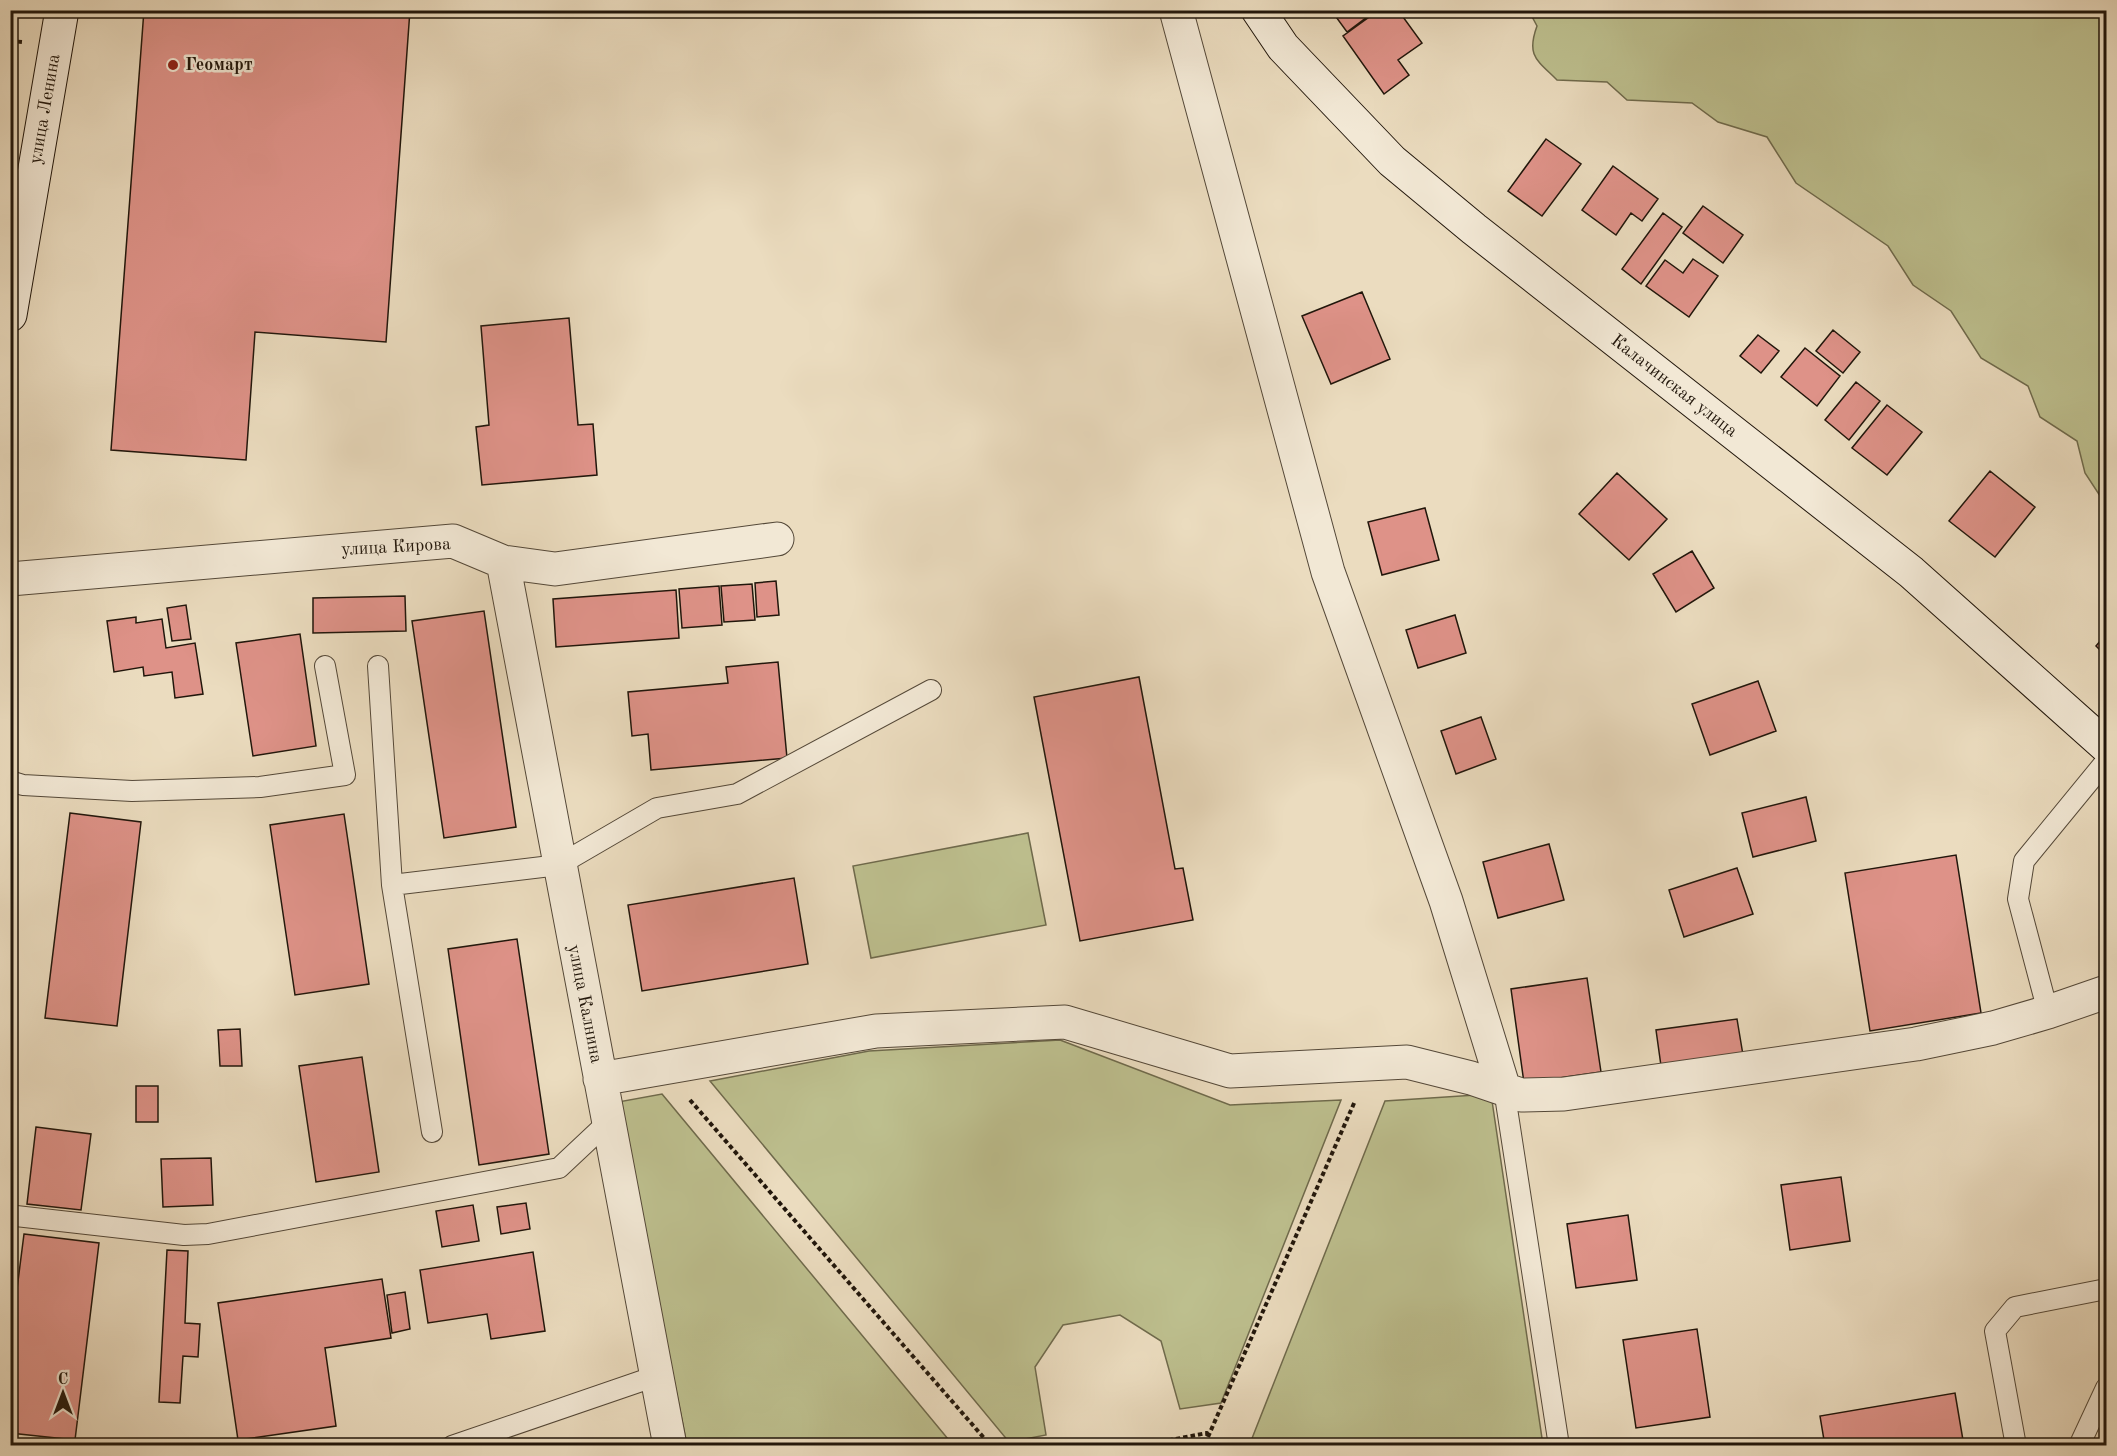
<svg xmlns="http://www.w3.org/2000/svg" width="2117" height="1456" viewBox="0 0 2117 1456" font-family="'Old Standard TT',serif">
	<rect width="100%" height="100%" fill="#ebdcbf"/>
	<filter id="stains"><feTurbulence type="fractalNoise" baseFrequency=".00333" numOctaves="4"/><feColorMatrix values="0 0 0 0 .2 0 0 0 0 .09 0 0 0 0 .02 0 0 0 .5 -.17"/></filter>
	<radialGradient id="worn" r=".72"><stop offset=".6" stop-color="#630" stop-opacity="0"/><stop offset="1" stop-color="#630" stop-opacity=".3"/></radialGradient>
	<path fill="#bdbf8e" stroke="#6f6a4c" stroke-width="1.5" d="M1529 11H2106V505L2085 473 2077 441 2040 417 2028 386 1981 358 1951 311 1913 285 1888 246 1796 183 1767 137 1718 122 1692 103 1627 100 1607 82 1557 80C1537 60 1526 56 1537 26Z
		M1028 833 1046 925 871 958 853 866Z
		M1060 1040 1230 1105 1341 1100 1221 1403 1180 1409 1161 1341 1120 1315 1063 1325 1035 1367 1046 1435 1009 1442 710 1081 869 1051Z
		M662 1094 953 1445H687L618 1102Z
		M1491 1094 1543 1445 1249 1446 1385 1101Z"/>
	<path fill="#de9288" stroke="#21160b" stroke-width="1.5" d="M144 10H410L386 342 255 332 246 460 111 450Z
		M1331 10H1369L1371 14 1347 32Z
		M1379 10H1398L1422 43 1398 60 1409 75 1384 94 1343 36Z
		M1546 139 1581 164 1542 216 1508 191Z
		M1613 166 1658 199 1642 221 1631 213 1616 235 1582 210Z
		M1703 206 1743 235 1723 263 1683 233Z
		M1663 213 1682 227 1641 284 1622 269Z
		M1693 259 1718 276 1689 317 1646 286 1665 260 1683 273Z
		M1362 292 1390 359 1331 384 1302 316Z
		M569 318 578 425 593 424 597 475 482 485 476 427 489 425 481 326Z
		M1833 330 1860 352 1843 373 1816 351Z
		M1758 335 1779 351 1761 373 1740 356Z
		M1805 348 1840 376 1817 406 1781 377Z
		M1856 382 1880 401 1849 440 1825 420Z
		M1887 405 1922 432 1887 475 1852 448Z
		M1990 471 2035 507 1995 557 1949 521Z
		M1617 473 1667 519 1629 560 1579 514Z
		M1425 508 1439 560 1382 575 1368 522Z
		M1692 551 1714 588 1676 612 1653 574Z
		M776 581 779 615 757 617 755 583Z
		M752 584 755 620 724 622 721 586Z
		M719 586 722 625 682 628 679 589Z
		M676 590 679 638 556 647 553 599Z
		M405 596 406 631 313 633V598Z
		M186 605 191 639 172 641 167 608Z
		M484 611 516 827 444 838 412 621Z
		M1455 615 1466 653 1418 668 1406 630Z
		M136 617V623L162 619 166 648 195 643 203 694 175 698 172 672 144 676 143 667 114 672 107 621Z
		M300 634 316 746 253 756 236 643Z
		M2106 634V656L2096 646Z
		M778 662 787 758 651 770 648 734 632 736 628 692 728 683 726 667Z
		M1139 677 1175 869 1183 868 1193 920 1080 941 1034 697Z
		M1758 681 1776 731 1710 755 1692 704Z
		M1481 717 1496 759 1456 774 1441 731Z
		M1806 797 1816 841 1753 857 1742 813Z
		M70 813 141 822 117 1026 45 1018Z
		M344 814 369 984 295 995 270 825Z
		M1549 844 1564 900 1498 918 1483 862Z
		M1956 855 1981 1013 1870 1031 1845 873Z
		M1737 868 1753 914 1684 937 1669 890Z
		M794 878 808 964 642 991 628 905Z
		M517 939 549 1154 479 1165 448 949Z
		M1587 978 1601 1072 1524 1083 1511 989Z
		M1737 1019 1744 1061 1662 1073 1656 1030Z
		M240 1029 242 1066H220L218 1030Z
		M362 1057 379 1172 316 1182 299 1066Z
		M136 1086H158V1122H136Z
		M36 1127 91 1134 81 1210 27 1204Z
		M211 1158 213 1205 163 1207 161 1159Z
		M1841 1177 1850 1241 1790 1250 1781 1185Z
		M526 1203 530 1229 501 1234 497 1207Z
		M473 1205 479 1241 442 1247 436 1211Z
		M1628 1215 1637 1280 1576 1288 1567 1224Z
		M24 1234 99 1243 75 1440 10 1433V1344Z
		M167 1250 188 1251 185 1323 200 1324 198 1357 183 1356 180 1403 159 1402Z
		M533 1252 545 1331 491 1339 487 1314 428 1323 420 1270Z
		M382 1279 391 1338 325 1348 336 1426 238 1440 218 1303Z
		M405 1292 410 1329 392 1333 387 1295Z
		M1697 1329 1710 1417 1636 1428 1623 1340Z
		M1955 1393 1964 1446H1825L1820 1416Z"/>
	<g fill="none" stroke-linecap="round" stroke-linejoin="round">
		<defs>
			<path id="service" d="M378 666 392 885
				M10 781 23 785 132 791 260 787 345 775 325 666
				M2048 1012 2018 899 2024 861 2106 761
				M1504 1089 1559 1446
				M432 1132 392 885 559 865 657 808 737 794 931 690
				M16 1216 184 1235 208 1234 559 1168 608 1122
				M452 1446 656 1376
				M2016 1446 1995 1331 2015 1307 2106 1289
				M2079 1446 2106 1388"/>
			<path id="minor" d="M1176 10 1328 572 1446 901 1504 1089
				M503 562 670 1446
				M10 579 453 541 503 562 555 569 777 539
				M600 1079 876 1031 1065 1022 1230 1071 1407 1062 1471 1078 1521 1095 1564 1094 1916 1044 1993 1028 2048 1012 2106 992"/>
			<path id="secondary" d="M1258 10 1283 47 1392 161 1474 229 1911 572 2106 746
				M10 315 62 10"/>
		</defs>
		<use href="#service" stroke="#544838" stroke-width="22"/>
		<use href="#minor" stroke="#544838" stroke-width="35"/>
		<use href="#secondary" stroke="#21160b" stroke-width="35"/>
		<path stroke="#21160b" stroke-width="4" stroke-dasharray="4.5 3" stroke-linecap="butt" d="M10 41 22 42
			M690 1100 991 1446
			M1208 1437 1355 1101
			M1139 1446 1207 1433 1209 1446"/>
		<use href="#service" stroke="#f2e8d5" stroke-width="20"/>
		<use href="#minor" stroke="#f2e8d5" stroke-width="33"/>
		<use href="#secondary" stroke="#f2e8d5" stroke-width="33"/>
	</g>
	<circle fill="#8f2418" stroke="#f2e8d5" stroke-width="2" cx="173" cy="65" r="6"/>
	<g text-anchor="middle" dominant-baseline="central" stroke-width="5" stroke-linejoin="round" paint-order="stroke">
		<g font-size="18" font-weight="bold" fill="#21160b" stroke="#f2e8d5" text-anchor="start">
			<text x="185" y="65">Геомарт</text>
		</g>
		<g font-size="18" fill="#21160b" stroke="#f2e8d5">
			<text transform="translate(45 109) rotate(-80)">улица Ленина</text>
			<text transform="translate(1674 386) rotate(38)">Калачинская улица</text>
			<text transform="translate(396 547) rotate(-3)">улица Кирова</text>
			<text transform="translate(585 1004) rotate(79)">улица Калнина</text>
		</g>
	</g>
	<rect width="2117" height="1456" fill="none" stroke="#ebdcbf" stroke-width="36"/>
	<rect x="12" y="12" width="2093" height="1432" fill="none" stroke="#21160b" stroke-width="3"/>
	<rect x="18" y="18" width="2081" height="1420" fill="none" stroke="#21160b" stroke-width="1.5"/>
	<g transform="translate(63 1393)" stroke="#f2e8d5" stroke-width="4.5" paint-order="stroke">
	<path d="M0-4.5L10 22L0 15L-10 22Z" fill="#21160b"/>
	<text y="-9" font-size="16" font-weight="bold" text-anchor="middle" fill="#21160b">С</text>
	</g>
	<rect width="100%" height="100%" filter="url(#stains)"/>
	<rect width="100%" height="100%" fill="url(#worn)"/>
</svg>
